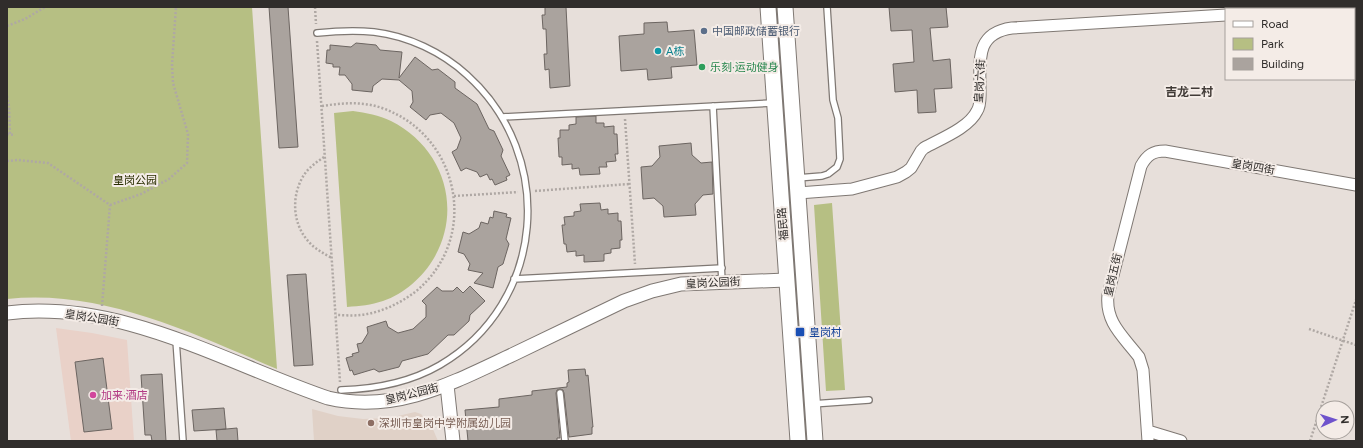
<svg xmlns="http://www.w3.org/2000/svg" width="1363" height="448" viewBox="0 0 1363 448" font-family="Figtree,'Noto Sans SC',sans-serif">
	<rect width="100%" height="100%" fill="#e7dfda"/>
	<path fill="#e9d1c8" d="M56 328 92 333 127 340 134 441H71Z"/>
	<path fill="#e0d1c7" d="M312 409 338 416 363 419 389 418 415 412 421 414 432 427 438 441H314Z"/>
	<path fill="#b6bf83" d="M7 7H252L277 369C191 333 103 289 7 299Z
		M353 111C366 113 379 115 391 121 443 147 463 208 434 258 423 277 404 294 383 301 371 305 360 306 347 307L334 113Z
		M832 203 845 390 826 391 814 205Z"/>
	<path fill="#aaa39e" stroke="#6c6561" d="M269 7H288L298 147 279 148Z
		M545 7H566L570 86 550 88 549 69 545 70 544 54H547L546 29H543L542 15H545Z
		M889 7H946L948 27 930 28 933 61 950 59 952 88 934 89 936 112 918 113 917 90 895 92 893 64 914 62 912 30 891 31Z
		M667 22 668 32 694 30 697 65 671 67 672 78 648 80 647 69 621 71 619 36 644 34V23Z
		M356 43 376 45 380 50 402 52 399 78 415 57 432 70 438 69 455 82V88L477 104 489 129 494 131 503 150 501 156 510 175 506 177 507 180 495 185 492 179 490 180 487 174 480 177 477 172 466 168 461 171 452 152 457 149 461 138 454 123 441 113 430 115 426 120 410 107 413 102 412 91 399 80 382 79 373 86 372 92 352 90V84L345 75H339L340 67H333V64L326 63 327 50H330V45L351 47Z
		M596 116V123H604V127L614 126V134H617L618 154H615L616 161 606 162 607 167H599L600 174 580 175 579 168 572 169V164L562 165V157H559L558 138H560V130H569V125L576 124V117Z
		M691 143 692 155 701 163 712 162 713 194 703 195 695 204 696 215 664 217 663 206 654 198 643 199 641 167 652 166 660 157 659 146Z
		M600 203 601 210 608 209V214L618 213V221H621L622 240H620V248L611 249V253L604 254V261L584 262V255L576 256V251L567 252 566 244H564L562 225H565L564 217 574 216V212L581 211 580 204Z
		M494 211 507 214 506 217 511 218 506 239 509 244 503 264 498 267 493 288 474 283 483 273 468 270 470 264 464 254 458 252 463 232 469 234 479 228 481 222 488 224 490 217 493 218Z
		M306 274 313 365 294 366 287 275Z
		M470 286 485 301 470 315 469 321 454 335H448L428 354 402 361 399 367 379 372 374 369 354 375 352 370 350 371 346 358 353 356 352 354 359 352 357 344 362 343 368 333 367 327 386 321 388 327 398 333 413 329 426 317V305L422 301 437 287 442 291H453L457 287 463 293Z
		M103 358 112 429 84 432 75 362Z
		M585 369 586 376 588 375 593 427H592V434L569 437 564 393 563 390 560 389 557 390 556 393 560 438H557V441H468L465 410 499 407V399L532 395V391L567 387V383L569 382 568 370Z
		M162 374 166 441H152L151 435H145L141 375Z
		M224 408 226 429 194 431 192 410Z
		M237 428 238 441H217L216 430Z"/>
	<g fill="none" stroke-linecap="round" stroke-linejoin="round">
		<defs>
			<path id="service" d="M317 33C336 31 355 30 374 32 408 36 442 52 467 75 557 156 546 303 440 365 409 383 375 389 341 390
				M713 106 722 282
				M502 117 773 103
				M797 178 822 176 828 174 837 167 840 159 838 118 833 100 827 7
				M514 279 722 268
				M176 340 183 441
				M560 393 565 441
				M812 404 869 400"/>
			<path id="minor" d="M1326 9 1356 7
				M798 193 852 189 897 177 906 172 911 168 921 151 924 148C940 139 969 128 977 111 981 105 980 97 980 90 980 61 975 33 1012 28L1226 15
				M1148 431 1181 441
				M1148 441 1143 370 1139 357C1124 337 1105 323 1108 295L1141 166C1147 155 1153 151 1165 151L1356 185"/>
			<path id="tertiary" d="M7 313C120 299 225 363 328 398 397 414 454 382 514 354 551 336 587 319 624 301L652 291 681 284 786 280
				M447 385 453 441"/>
			<path id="secondary" d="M768 7 798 441
				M785 7 815 441"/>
		</defs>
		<use href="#service" stroke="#7f7873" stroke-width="8"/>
		<use href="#minor" stroke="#7f7873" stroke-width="13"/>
		<use href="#tertiary" stroke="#7f7873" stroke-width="15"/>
		<use href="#secondary" stroke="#7f7873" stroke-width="17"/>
		<path stroke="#afa8a4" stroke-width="2.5" stroke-dasharray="2 2" stroke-linecap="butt" d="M315 7 316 24
			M7 26 25 19 45 7
			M317 41 340 382
			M7 96 9 106 10 135
			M322 106C342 103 362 101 382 108 460 135 481 239 415 292 399 304 380 313 360 315 352 316 343 315 336 315
			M625 119 635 264
			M7 134 15 135
			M324 157C317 162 309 167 304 175 291 195 292 224 309 242 315 249 323 253 332 258
			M7 161 18 160 48 163 110 205 141 194 169 179 187 163 188 134 173 83 172 65 176 7
			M535 191 629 184
			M454 196 518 192
			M102 306 110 205
			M1309 329 1356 345
			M1310 441 1356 300"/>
		<use href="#service" stroke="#fff" stroke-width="5.5"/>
		<use href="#minor" stroke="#fff" stroke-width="11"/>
		<use href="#tertiary" stroke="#fff" stroke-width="13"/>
		<use href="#secondary" stroke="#fff" stroke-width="15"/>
	</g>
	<circle fill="#5c6f8a" stroke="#f4ece7" stroke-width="1.5" cx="704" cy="31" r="4"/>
	<circle fill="#0f9aa8" stroke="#f4ece7" stroke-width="1.5" cx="658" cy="51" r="4"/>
	<circle fill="#2e9e5b" stroke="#f4ece7" stroke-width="1.5" cx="702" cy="67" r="4"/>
	<rect fill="#1a4fb4" stroke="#f4ece7" stroke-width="1.5" x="795" y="327" width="10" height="10" rx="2"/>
	<circle fill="#d1479c" stroke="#f4ece7" stroke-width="1.5" cx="93" cy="395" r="4"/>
	<circle fill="#8d6e63" stroke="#f4ece7" stroke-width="1.5" cx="371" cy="423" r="4"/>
	<g text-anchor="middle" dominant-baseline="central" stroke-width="4" stroke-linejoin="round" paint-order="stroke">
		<g font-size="11" fill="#4e5e75" stroke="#f4ece7" text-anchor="start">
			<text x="712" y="31">中国邮政储蓄银行</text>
		</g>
		<g font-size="11" fill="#0d838f" stroke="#f4ece7" text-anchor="start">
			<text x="666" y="51">A栋</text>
		</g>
		<g font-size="11" fill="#27864d" stroke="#f4ece7" text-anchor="start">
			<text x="710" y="67">乐刻·运动健身</text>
		</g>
		<g font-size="11" fill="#302d2b" stroke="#f4ece7">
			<text transform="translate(980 81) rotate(-87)">皇岗六街</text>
			<text transform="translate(1253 167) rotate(10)">皇岗四街</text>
			<text transform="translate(783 224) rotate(-94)">福民路</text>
			<text transform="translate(1113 275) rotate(-77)">皇岗五街</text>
			<text transform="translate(713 283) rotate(-3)">皇岗公园街</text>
			<text transform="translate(92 318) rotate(9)">皇岗公园街</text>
			<text transform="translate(412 394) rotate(-14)">皇岗公园街</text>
		</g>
		<g font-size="11" fill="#292d01" stroke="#f4ece7">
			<text x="135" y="180">皇岗公园</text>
		</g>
		<g font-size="11" fill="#164399" stroke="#f4ece7" text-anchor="start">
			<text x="809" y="332">皇岗村</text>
		</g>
		<g font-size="11" fill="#b23c85" stroke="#f4ece7" text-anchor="start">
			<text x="101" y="395">加来·酒店</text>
		</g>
		<g font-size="11" fill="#785e54" stroke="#f4ece7" text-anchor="start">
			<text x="379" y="423">深圳市皇岗中学附属幼儿园</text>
		</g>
		<g font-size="12" font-weight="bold" fill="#413b37" stroke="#f4ece7">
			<text x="1189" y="92">吉龙二村</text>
		</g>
	</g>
	<rect width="1363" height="448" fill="none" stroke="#302d2b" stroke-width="16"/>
	<rect x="1225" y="8" width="130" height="72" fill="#f4ece7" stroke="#a6a09c"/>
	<rect x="1233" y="21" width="20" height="6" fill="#ffffff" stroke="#a6a09c"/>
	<text x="1261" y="28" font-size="12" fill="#302d2b">Road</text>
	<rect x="1233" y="38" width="20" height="12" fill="#b6bf83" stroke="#a6a09c"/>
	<text x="1261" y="48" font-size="12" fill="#302d2b">Park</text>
	<rect x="1233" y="58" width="20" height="12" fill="#aaa39e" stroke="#a6a09c"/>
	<text x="1261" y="68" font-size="12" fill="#302d2b">Building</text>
	<g transform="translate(1335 420) rotate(87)"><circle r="19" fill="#f4ece7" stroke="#a6a09c"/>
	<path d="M0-3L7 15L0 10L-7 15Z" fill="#6f53cc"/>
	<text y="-6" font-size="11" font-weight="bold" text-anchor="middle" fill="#302d2b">N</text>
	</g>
</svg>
